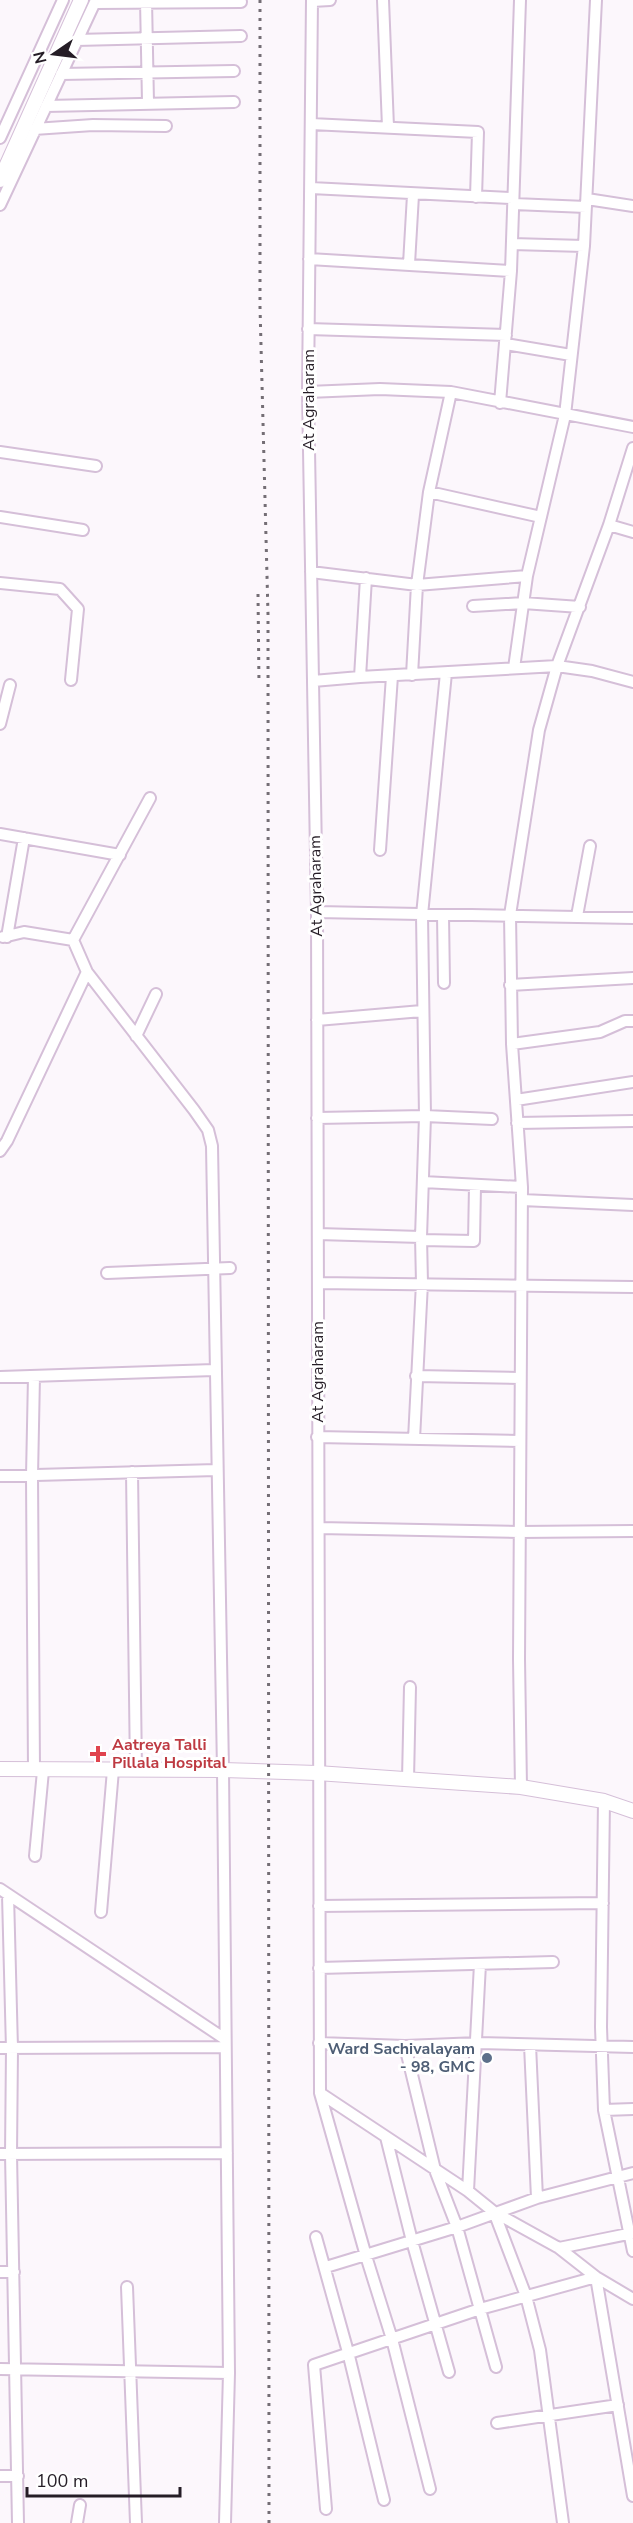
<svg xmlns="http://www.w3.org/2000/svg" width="633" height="2523" viewBox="0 0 633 2523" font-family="'Nunito Sans',sans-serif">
	<rect width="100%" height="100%" fill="#fcf7fc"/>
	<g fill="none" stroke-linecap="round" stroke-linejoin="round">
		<defs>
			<path id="minor" d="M146 0 148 102
				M312 0 308 392 317 912 320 2093 468 2191 494 2212 559 2248 596 2277 633 2299
				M383 0 388 127
				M312 1 330 0
				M95 3 241 2
				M76 40 241 36
				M61 74 234 71
				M46 106 234 102
				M311 124 478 132 476 197
				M34 129 93 125 166 126
				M0 138 63 0
				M311 188 512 198
				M587 199 633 206
				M514 204 586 207
				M0 205 96 0
				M512 244 584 246
				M309 259 511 271
				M409 264 413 195
				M308 329 506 335
				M506 344 571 355
				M308 392 380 389 451 392 633 427
				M500 403 511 271 520 0
				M0 452 96 466
				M429 492 541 517
				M0 517 83 530
				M609 525 633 532
				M311 572 417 585 527 576
				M366 578 360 677 557 666 592 671 633 682
				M0 583 60 589 78 609 71 680
				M473 606 523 603 580 607
				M514 668 527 576 565 415 584 246 596 0
				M412 675 417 585 429 492 451 392
				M313 681 360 677
				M0 724 10 685
				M150 798 73 940 87 972 194 1110 208 1130 212 1146 223 1770 229 2373 225 2523
				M0 834 120 855
				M380 850 392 676
				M317 912 633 918
				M443 915 444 983
				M577 916 590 846
				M3 937 24 932 73 940
				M7 937 24 838
				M510 985 633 978
				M317 1020 422 1011
				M136 1036 156 994
				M512 1044 600 1032 625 1021H633
				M516 1100 633 1082
				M317 1118 425 1116 492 1119
				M517 1123 633 1121
				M0 1151 7 1141 87 972
				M423 1182 522 1187
				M522 1200 633 1205
				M318 1234 421 1237
				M421 1240 474 1241 475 1186
				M107 1273 230 1268
				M318 1283 633 1287
				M416 1376 520 1378
				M0 1377 214 1370
				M317 1437 520 1441
				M414 1439 422 1283 421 1237 425 1116 422 915 446 673
				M132 1472 136 1770
				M0 1476 216 1470
				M319 1528 519 1532 633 1531
				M34 1770 32 1476 34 1376
				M408 1779 410 1687
				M521 1787 519 1659 522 1187 512 1044 510 915 539 730 557 666 609 525 633 448
				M604 1801 601 2027 604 2110 633 2251
				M35 1856 43 1771
				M0 1889 225 2039
				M8 1895 12 2049 11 2154 18 2523
				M319 1906 603 1903
				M101 1912 113 1770
				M319 1968 553 1962
				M319 2043 405 2046 478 2043 633 2047
				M530 2045 537 2198
				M405 2046 435 2170 457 2227 496 2367
				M0 2048 225 2047
				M320 2093 366 2256 392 2339 430 2489
				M604 2110 633 2109
				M386 2137 412 2241 449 2372
				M0 2154 227 2153
				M468 2191 480 1964
				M494 2212 526 2296 540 2350 563 2523
				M316 2237 348 2352 384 2500
				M559 2248 633 2233
				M326 2267 457 2227 537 2198 633 2173
				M0 2272H14
				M127 2287 136 2523
				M0 2369 229 2373
				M497 2423 618 2405
				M0 2476H18
				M326 2509 314 2365 480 2309 596 2277 633 2496
				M77 2523 80 2505"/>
			<path id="tertiary" d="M0 180 81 0
				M0 1769 223 1770 317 1773 521 1787 604 1801 633 1811"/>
		</defs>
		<use href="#minor" stroke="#d5bfd8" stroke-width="14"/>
		<use href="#tertiary" stroke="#d5bfd8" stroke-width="16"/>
		<use href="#minor" stroke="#fff" stroke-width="10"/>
		<use href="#tertiary" stroke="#fff" stroke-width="14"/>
		<path stroke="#746e75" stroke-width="3" stroke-dasharray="3 6" stroke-linecap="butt" d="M260 0V307L268 614 269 2523
			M258 594 259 684"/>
	</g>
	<path fill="#e0444e" stroke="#fff" stroke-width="2" d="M95 1745h6v6h6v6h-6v6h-6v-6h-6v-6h6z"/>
	<circle fill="#5c6f8a" stroke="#fff" stroke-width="2" cx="487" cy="2058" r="6"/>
	<g text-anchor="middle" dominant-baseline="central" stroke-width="6" stroke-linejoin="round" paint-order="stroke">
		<g font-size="16" fill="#251d26" stroke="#fff">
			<text transform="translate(309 400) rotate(-90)">At Agraharam</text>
			<text transform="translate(316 886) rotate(-91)">At Agraharam</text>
			<text transform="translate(318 1372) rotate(-90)">At Agraharam</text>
		</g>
		<g font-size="16" font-weight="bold" fill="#be3a42" stroke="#fff" text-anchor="start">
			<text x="112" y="1745">Aatreya Talli<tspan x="112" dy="18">Pillala Hospital</tspan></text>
		</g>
		<g font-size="16" font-weight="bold" fill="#4e5e75" stroke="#fff" text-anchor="end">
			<text x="475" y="2049">Ward Sachivalayam<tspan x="475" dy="18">- 98, GMC</tspan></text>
		</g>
	</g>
	<g transform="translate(54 54) rotate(256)" stroke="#ffffff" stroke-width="4.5" paint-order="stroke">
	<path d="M0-4.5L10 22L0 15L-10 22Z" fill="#251d26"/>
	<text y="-9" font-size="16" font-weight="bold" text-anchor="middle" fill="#251d26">N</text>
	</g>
	<path d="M27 2487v9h153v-9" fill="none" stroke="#251d26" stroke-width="3"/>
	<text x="36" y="2487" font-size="18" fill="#251d26" stroke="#ffffff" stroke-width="4.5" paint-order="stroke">100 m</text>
</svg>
